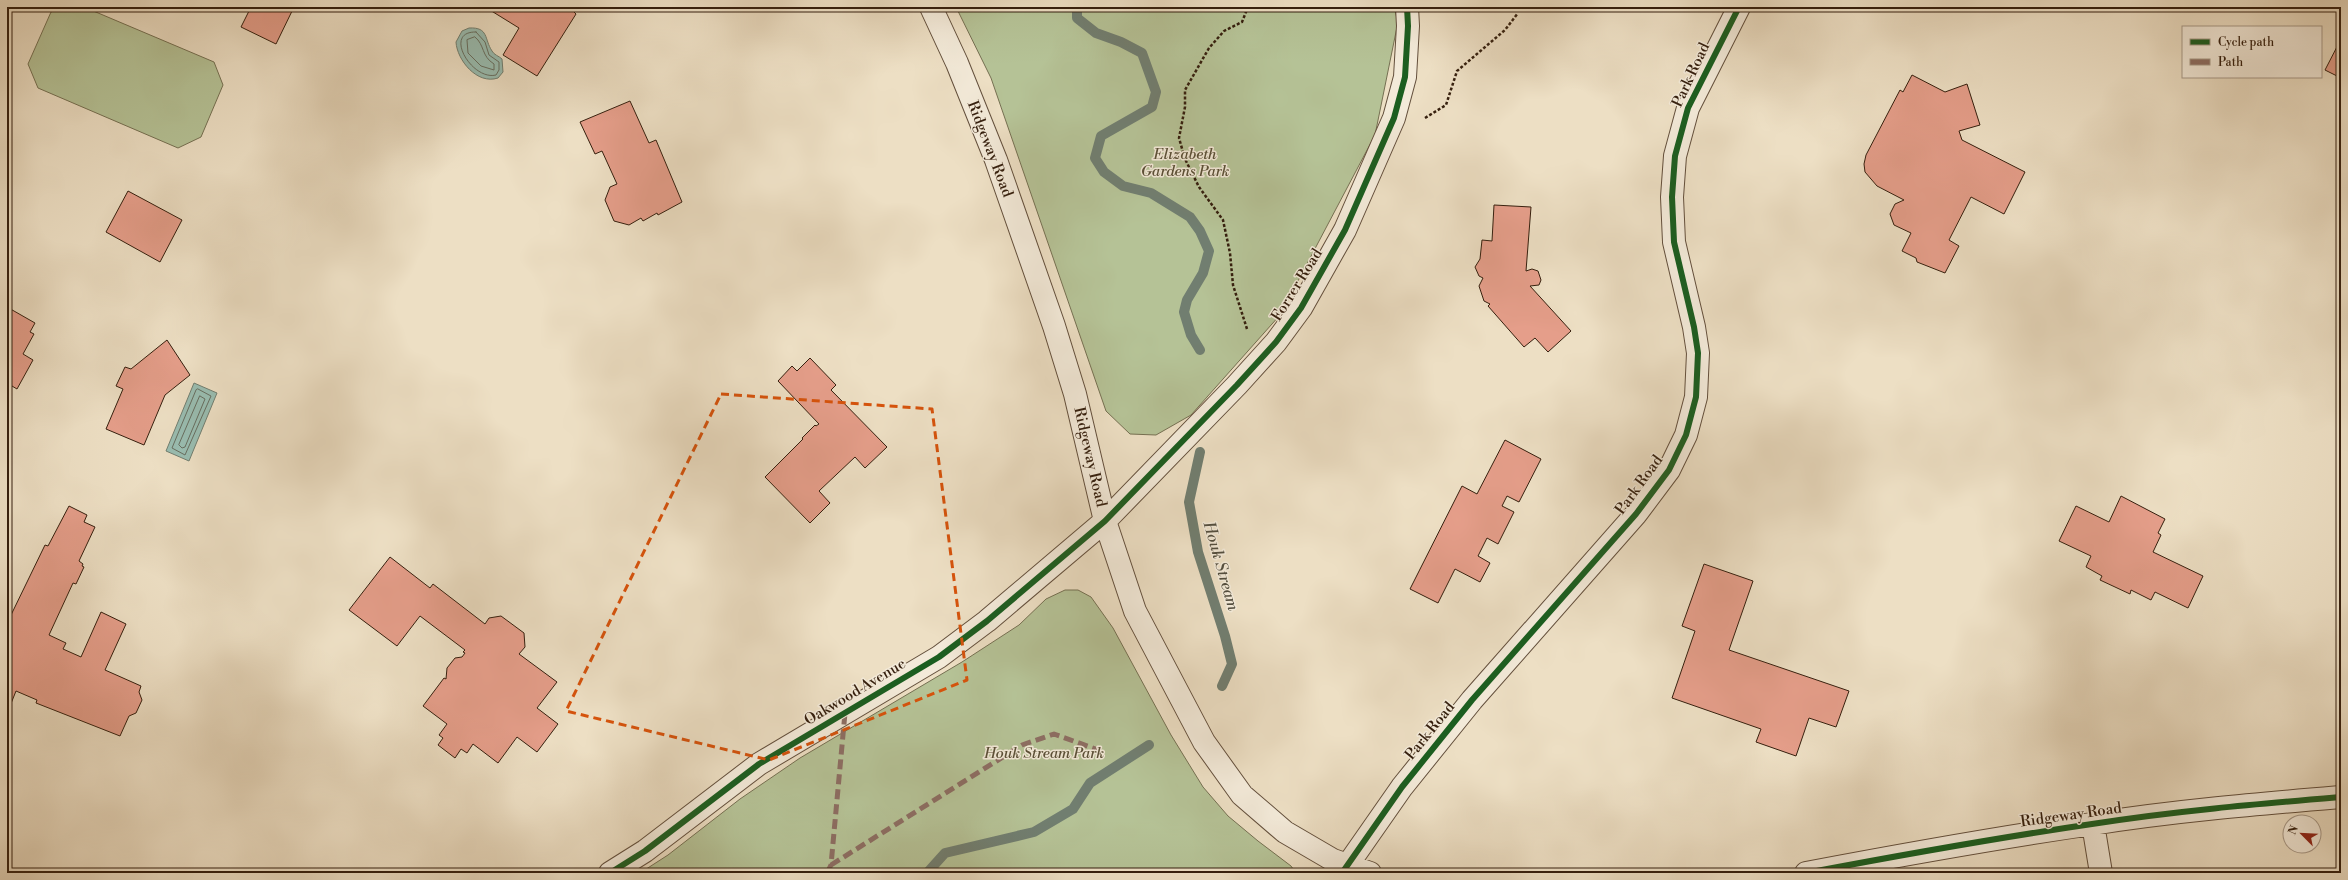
<svg xmlns="http://www.w3.org/2000/svg" width="2348" height="880" viewBox="0 0 2348 880" font-family="'Libre Bodoni',serif">
	<rect width="100%" height="100%" fill="#eddfc4"/>
	<filter id="stains"><feTurbulence type="fractalNoise" baseFrequency=".005" numOctaves="4"/><feColorMatrix values="0 0 0 0 .2 0 0 0 0 .09 0 0 0 0 .02 0 0 0 .5 -.17"/></filter>
	<radialGradient id="worn" r=".72"><stop offset=".6" stop-color="#630" stop-opacity="0"/><stop offset="1" stop-color="#630" stop-opacity=".3"/></radialGradient>
	<path fill="#b5c296" stroke="#757052" d="M62 7H84L214 62 223 85 201 137 178 148 38 88 28 64 51 12Z
		M956 7H1394L1398 22 1375 135 1280 315 1191 415 1156 435 1130 434 1106 411 991 78Z
		M1065 590H1078L1091 597 1113 628 1171 735 1203 787 1228 816 1258 841 1291 866 1296 873H640L668 855 740 799 800 758 962 662 1019 625 1046 599Z"/>
	<path fill="#99bdb1" stroke="#717e70" d="M469 28C489 27 484 39 492 51 494 55 499 56 502 59L503 72 498 78C477 85 457 60 456 42L462 31Z
		M194 383 217 393 189 461 166 451Z"/>
	<g fill="none" stroke-linecap="round" stroke-linejoin="round">
		<path stroke="#676e60" stroke-width="1" d="M476 32 485 42 489 55 499 62V70L496 75C472 81 442 31 476 32Z
			M475 37C485 45 481 56 494 64V70L481 66 468 53 467 40Z
			M198 389 211 396 185 455 172 448 196 390Z
			M200 396 205 399 185 447 182 448 179 445Z"/>
		<path stroke="#717e70" stroke-width="10" d="M1077 7V18L1096 33 1121 42 1142 53 1156 92 1152 107 1101 136 1095 158 1104 172 1123 186 1151 193 1190 217 1200 231 1209 251 1203 273 1187 300 1184 312 1191 335 1200 350
			M1200 452 1189 502 1198 552 1225 636 1232 664 1222 686
			M927 873 945 853 1034 832 1073 809 1090 783 1149 745"/>
	</g>
	<path fill="#e59e8a" stroke="#351f0e" d="M251 7H294L276 44 241 27Z
		M485 7H577L574 12 576 14 537 76 503 55 519 28Z
		M2341 39V78L2325 70Z
		M1912 75 1945 92 1967 84 1980 125 1959 131 1962 140 2025 172 2004 214 1971 197 1949 240 1959 246 1945 273 1917 262 1916 258 1902 251 1911 233 1894 225 1890 214 1895 204 1904 200 1877 186 1865 172 1864 164 1866 155 1900 90 1903 92Z
		M630 101 649 143 656 140 682 202 658 215 657 213 643 221 641 218 629 225 614 221 605 200 610 187 617 184 602 151 595 154 580 122Z
		M128 191 182 220 160 262 106 232Z
		M1494 205 1531 207 1526 271 1532 269 1538 271 1541 280 1539 285 1530 286 1571 331 1548 352 1535 338 1524 347 1488 306 1490 304 1484 301 1479 286 1483 278 1479 276 1475 267 1480 259 1482 240 1492 241Z
		M7 307 35 323 30 332 34 334 23 354 33 360 17 389 7 383Z
		M167 340 190 375 165 395 144 445 106 429 123 389 116 386 125 367 131 369Z
		M810 358 836 385 831 390 887 447 865 468 855 457 819 491 830 503 810 523 765 477 803 439 802 438 815 425 816 426 819 424 778 381 792 366 797 371Z
		M1505 440 1541 459 1519 502 1507 496 1502 506 1514 512 1498 544 1487 538 1478 556 1490 563 1480 582 1455 569 1438 603 1410 589 1462 486 1477 494Z
		M2121 496 2165 519 2158 533 2161 535 2153 552 2203 576 2188 608 2155 592 2151 600 2131 590 2130 594 2100 580 2102 576 2086 567 2091 556 2059 541 2076 506 2109 522Z
		M69 506 87 515 84 522 95 527 79 561 83 564 82 566 84 567 76 584 73 583 49 635 66 643 63 649 81 657 101 612 126 624 105 670 141 686 139 692 142 700 136 713 129 716 120 736 36 703 37 700 16 691 10 706 7 705V616L11 615 45 545 48 546Z
		M390 557 430 588 433 584 485 624 489 618 501 616 524 633 525 647 519 654 557 682 537 708 558 724 537 752 517 737 498 763 473 744 467 753 461 749 455 758 438 745 443 738 439 735 447 724 423 706 444 678 446 679 447 668 455 658 462 657 465 653 463 652 465 650 420 616 397 646 349 610Z
		M1704 564 1753 581 1729 650 1849 691 1836 727 1809 718 1796 756 1756 742 1761 729 1672 698 1695 631 1682 626Z"/>
	<g fill="none" stroke-linecap="round" stroke-linejoin="round">
		<defs>
			<path id="minor" d="M931 7 957 63 996 160 1054 326 1075 394 1105 521 1135 611 1204 742 1242 795 1285 832 1333 860 1370 873
				M2093 824 2101 873
				M610 873 645 851 759 764 939 657 987 621 1105 521 1237 385 1276 342 1301 308 1345 230 1394 118 1405 77 1408 26 1407 7
				M1342 873 1402 787 1472 700 1636 514 1669 470 1686 435 1696 397 1698 353 1694 327 1674 242 1672 197 1675 156 1688 108 1739 7
				M1806 873C1901 855 1996 838 2092 824 2174 811 2258 804 2341 797"/>
		</defs>
		<use href="#minor" stroke="#634f3c" stroke-width="24"/>
		<path stroke="#351f0e" stroke-width="2.5" stroke-dasharray="3 2" stroke-linecap="butt" d="M1425 118 1446 105 1457 71 1505 30 1518 13
			M1247 329 1233 285 1230 253 1223 220 1199 187 1185 159 1179 138 1185 107V90L1209 48 1224 31 1242 22 1248 7"/>
		<use href="#minor" stroke="#f3ead9" stroke-width="22"/>
		<path stroke="#8d6e63" stroke-width="5" stroke-dasharray="10 5" stroke-linecap="butt" d="M831 865 1022 745 1054 734 1101 751
			M827 873 831 865 845 713"/>
		<defs>
			<path id="cycleway" d="M610 873 645 851 759 764 939 657 987 621 1105 521 1237 385 1276 342 1301 308 1345 230 1394 118 1405 77 1408 26 1407 7
				M1342 873 1402 787 1472 700 1636 514 1669 470 1686 435 1696 397 1698 353 1694 327 1674 242 1672 197 1675 156 1688 108 1739 7
				M1806 873C1901 855 1996 838 2092 824 2174 811 2258 804 2341 797"/>
		</defs>
		<use href="#cycleway" stroke="#f3ead9" stroke-width="8"/>
		<use href="#cycleway" stroke="#1b5e20" stroke-width="6"/>
	</g>
	<path fill="none" stroke="#d6530c" stroke-width="3" stroke-dasharray="8 5" stroke-linejoin="round" d="M721 394 932 409 967 680 769 760 566 711Z"/>
	<g text-anchor="middle" dominant-baseline="central" stroke-width="3" stroke-linejoin="round" paint-order="stroke">
		<g font-size="15" fill="#351f0e" stroke="#f3ead9">
			<text transform="translate(1691 75) rotate(-65)">Park Road</text>
			<text transform="translate(990 149) rotate(69)">Ridgeway Road</text>
			<text transform="translate(1297 285) rotate(-58)">Forrer Road</text>
			<text transform="translate(1090 457) rotate(77)">Ridgeway Road</text>
			<text transform="translate(1639 485) rotate(-54)">Park Road</text>
			<text transform="translate(855 692) rotate(-31)">Oakwood Avenue</text>
			<text transform="translate(1430 731) rotate(-51)">Park Road</text>
			<text transform="translate(2071 815) rotate(-8)">Ridgeway Road</text>
		</g>
		<g font-size="15" font-style="italic" fill="#5b5037" stroke="#f3ead9">
			<text x="1185" y="154">Elizabeth<tspan x="1185" dy="17">Gardens Park</tspan></text>
			<text x="1044" y="753">Houk Stream Park</text>
		</g>
		<g font-size="16" font-style="italic" fill="#534e3f" stroke="#f3ead9">
			<text transform="translate(1221 566) rotate(74)">Houk Stream</text>
		</g>
	</g>
	<rect width="2348" height="880" fill="none" stroke="#eddfc4" stroke-width="24"/>
	<rect x="8" y="8" width="2332" height="864" fill="none" stroke="#351f0e" stroke-width="2"/>
	<rect x="12" y="12" width="2324" height="856" fill="none" stroke="#351f0e"/>
	<rect x="2182" y="26" width="140" height="52" fill="#f3ead9" stroke="#a79988"/>
	<rect x="2190" y="39" width="20" height="6" fill="#1b5e20" stroke="#a79988"/>
	<text x="2218" y="46" font-size="12" fill="#351f0e">Cycle path</text>
	<rect x="2190" y="59" width="20" height="6" fill="#8d6e63" stroke="#a79988"/>
	<text x="2218" y="66" font-size="12" fill="#351f0e">Path</text>
	<g transform="translate(2302 834) rotate(294)"><circle r="19" fill="#f3ead9" stroke="#a79988"/>
	<path d="M0-3L7 15L0 10L-7 15Z" fill="#8f2418"/>
	<text y="-6" font-size="11" font-weight="bold" text-anchor="middle" fill="#351f0e">N</text>
	</g>
	<rect width="100%" height="100%" filter="url(#stains)"/>
	<rect width="100%" height="100%" fill="url(#worn)"/>
</svg>
